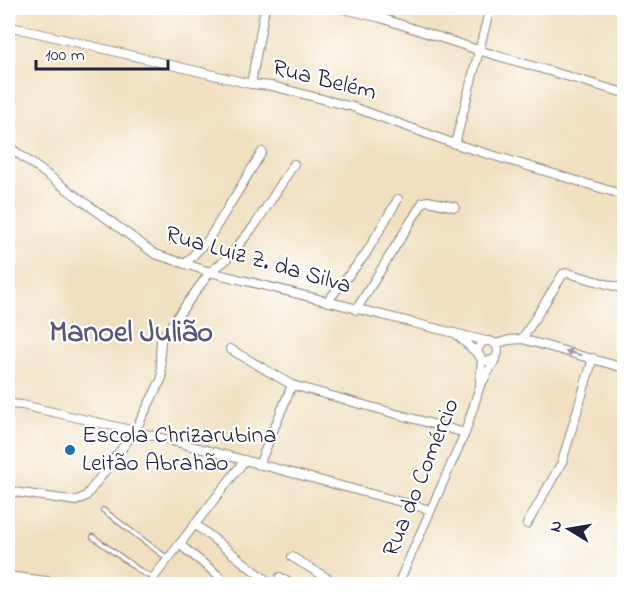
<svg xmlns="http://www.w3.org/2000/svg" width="632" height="592" viewBox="0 0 632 592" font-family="'Indie Flower',sans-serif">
	<rect width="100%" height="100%" fill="#fff"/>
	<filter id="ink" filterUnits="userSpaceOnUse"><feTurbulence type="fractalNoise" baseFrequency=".0167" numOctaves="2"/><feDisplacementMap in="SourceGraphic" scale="12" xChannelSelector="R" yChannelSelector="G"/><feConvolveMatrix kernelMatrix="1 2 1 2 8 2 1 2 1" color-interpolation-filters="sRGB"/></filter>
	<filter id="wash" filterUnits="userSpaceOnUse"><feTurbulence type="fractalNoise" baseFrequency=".008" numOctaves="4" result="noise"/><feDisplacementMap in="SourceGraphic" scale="24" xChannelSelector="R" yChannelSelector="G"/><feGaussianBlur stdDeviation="1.35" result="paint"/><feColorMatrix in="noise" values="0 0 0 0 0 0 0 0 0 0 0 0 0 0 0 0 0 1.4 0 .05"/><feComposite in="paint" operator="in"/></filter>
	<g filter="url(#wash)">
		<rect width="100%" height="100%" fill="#f0e0c0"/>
	</g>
	<g filter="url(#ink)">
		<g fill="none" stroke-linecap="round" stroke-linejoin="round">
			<defs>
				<path id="lane" d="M103 510 167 558
					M93 537 143 573 154 577"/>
				<path id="street" d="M340 8 381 18 478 50 624 93
					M8 26 251 84 272 86 353 107 455 144 624 195
					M251 84 265 8
					M455 144 490 8
					M8 146 155 254 210 272 486 341
					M185 264 208 240 262 152
					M327 302 365 255 398 199
					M356 310 423 202 428 201 455 207
					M458 336 478 354
					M522 339 563 274 568 273 624 289
					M478 351a10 10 0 1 1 20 0a10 10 0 1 1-20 0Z
					M495 344 509 340 522 339 624 368
					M230 349 292 385 465 433
					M480 382 482 359
					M8 404 22 405 135 431 431 510
					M259 465 292 385
					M8 491 76 501 86 496 135 431 162 378 160 355 161 339 210 272 226 260 255 225 294 164
					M527 524 562 462 593 358
					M196 525 266 580
					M179 544 229 584
					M292 557 337 584
					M8 576 70 584
					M154 577 245 460
					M280 577 291 584
					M398 584 465 433 480 386 496 358"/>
			</defs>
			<use href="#lane" stroke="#89817e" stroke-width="6"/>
			<use href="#street" stroke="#89817e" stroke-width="10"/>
			<use href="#lane" stroke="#fff" stroke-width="4"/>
			<use href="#street" stroke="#fff" stroke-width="8"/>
		</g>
		<defs><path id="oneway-solid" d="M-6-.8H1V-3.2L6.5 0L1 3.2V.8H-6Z" transform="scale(1.5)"/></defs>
		<use fill="#9c9ca7" href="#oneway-solid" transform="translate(573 353) rotate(-165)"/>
	</g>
	<circle fill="#1f6fb2" stroke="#fff" stroke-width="2" cx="70" cy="450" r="6"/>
	<g text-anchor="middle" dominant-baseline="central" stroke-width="4.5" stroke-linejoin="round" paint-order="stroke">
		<g font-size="24" fill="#22223b" stroke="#fff">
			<text transform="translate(324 81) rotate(14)">Rua Belém</text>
			<text transform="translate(258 261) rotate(16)">Rua Luiz Z. da Silva</text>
			<text transform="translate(422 478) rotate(-68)">Rua do Comércio</text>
		</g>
		<g font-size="24" fill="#22223b" stroke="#fff" text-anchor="start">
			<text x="82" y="436">Escola Chrizarubina<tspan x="82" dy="28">Leitão Abrahão</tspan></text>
		</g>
		<g font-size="30" font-weight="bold" fill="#595578" stroke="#fff">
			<text x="131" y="334">Manoel Julião</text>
		</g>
	</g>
	<rect width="632" height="592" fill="none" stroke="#fff" stroke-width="30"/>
	<g transform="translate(569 529) rotate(281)" stroke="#ffffff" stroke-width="4.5" paint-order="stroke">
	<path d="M0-4.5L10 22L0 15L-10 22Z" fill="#22223b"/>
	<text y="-9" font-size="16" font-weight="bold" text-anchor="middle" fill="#22223b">N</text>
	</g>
	<path d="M36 60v9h132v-9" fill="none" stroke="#22223b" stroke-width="3"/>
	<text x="45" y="60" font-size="18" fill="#22223b" stroke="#ffffff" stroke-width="4.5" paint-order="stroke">100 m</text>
</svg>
